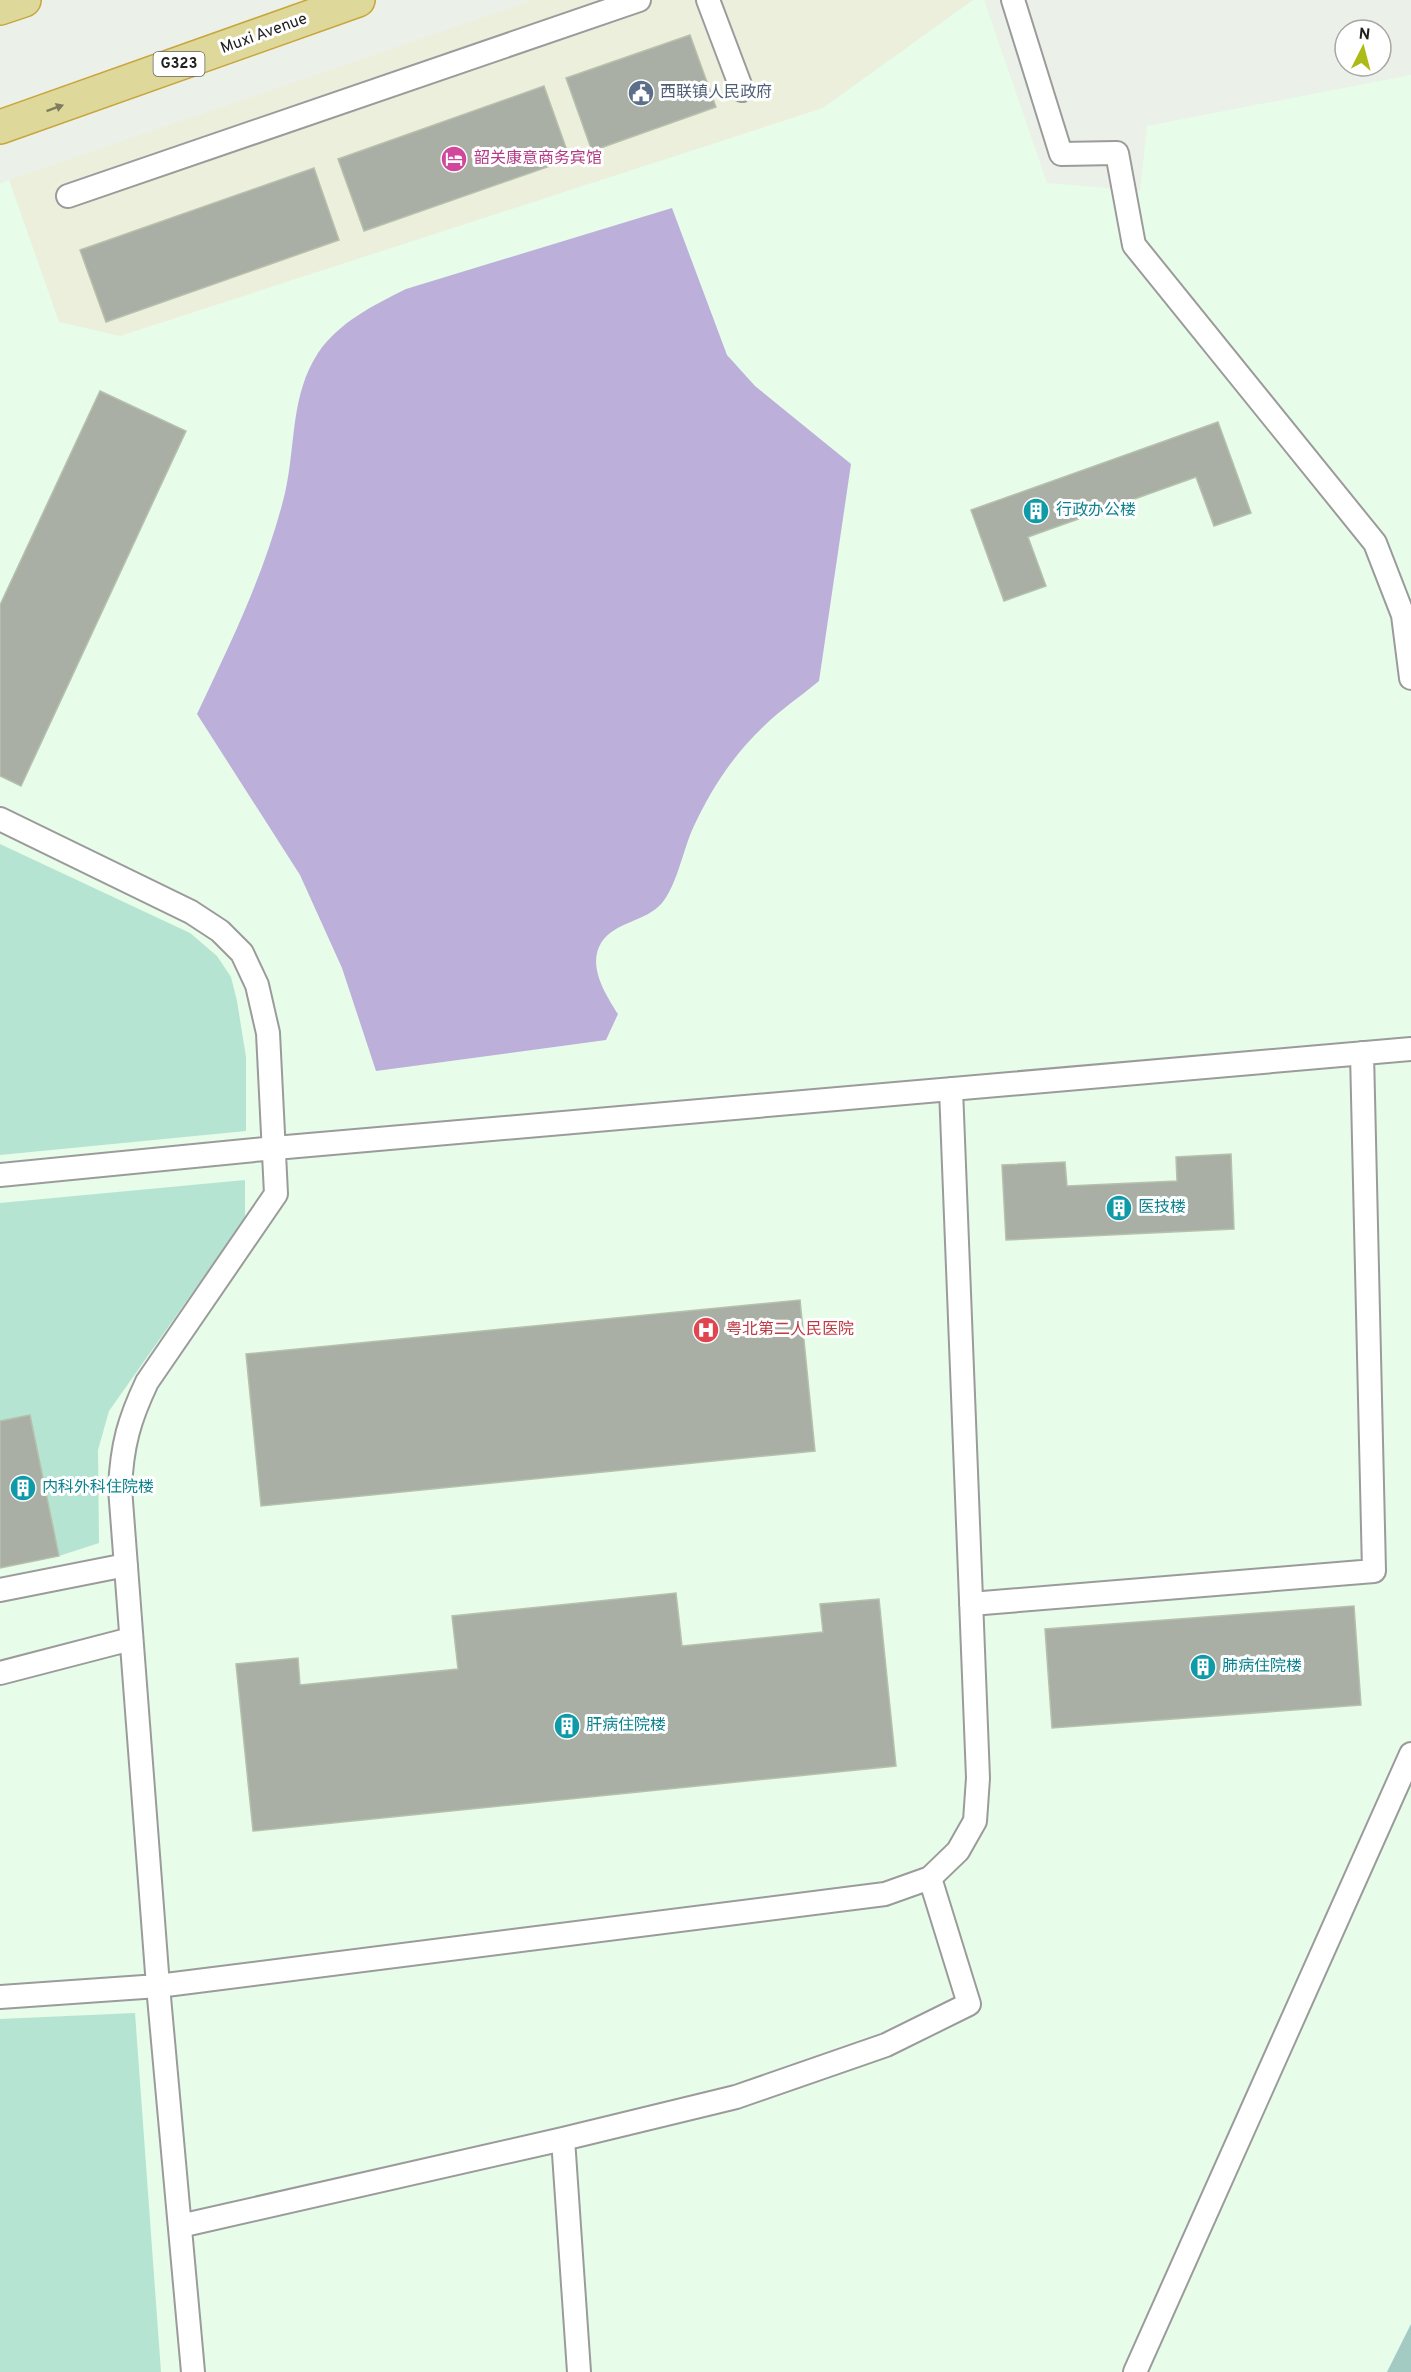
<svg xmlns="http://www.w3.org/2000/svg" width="1411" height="2372" viewBox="0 0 1411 2372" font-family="Overpass,'Noto Sans SC',sans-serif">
	<rect width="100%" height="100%" fill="#ebf1e9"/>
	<path fill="#ecefdb" d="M534 0H973L823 108 120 336 59 322 9 180Z"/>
	<path fill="#e7fce9" d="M973 0H984L1047 183 1140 191 1147 126 1411 75V2324L1387 2372H0V184L9 180 59 322 120 336 823 108Z"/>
	<path fill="#b6e4d2" d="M0 844 190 933 217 956 231 977 237 1001 246 1057V1131L0 1155Z
		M245 1180V1218L109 1411 98 1450 99 1543 59 1556 30 1415 0 1421V1203Z
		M135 2013 161 2372H0V2019Z"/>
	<path fill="#a3cbc3" d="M1411 2324V2372H1387Z"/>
	<path fill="#bcafd9" d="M672 208 727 355 755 386 851 464 819 681C801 696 780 710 763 727 733 755 710 791 693 828 683 850 677 885 662 903 646 922 615 921 601 943 587 966 606 995 618 1014L606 1040 376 1071 342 968 300 875 197 714C231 642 266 571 285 493 296 446 290 396 318 353 339 322 374 305 406 289Z"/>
	<path fill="#aaafa5" stroke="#b6c1ad" stroke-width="1.5" d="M690 35 716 107 592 151 566 78Z
		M544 86 570 159 364 231 338 159Z
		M314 168 339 240 106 322 80 250Z
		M100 391 186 431 21 786 0 776V605Z
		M1218 422 1251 513 1214 526 1196 477 1028 537 1046 586 1004 601 971 510Z
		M1231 1154 1234 1229 1006 1240 1002 1165 1065 1162 1067 1186 1177 1181 1176 1157Z
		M800 1300 815 1451 261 1506 246 1354Z
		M30 1415 59 1556 0 1568V1421Z
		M676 1593 682 1646 823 1632 820 1604 879 1599 896 1766 253 1831 236 1664 298 1658 300 1685 458 1669 452 1616Z
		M1354 1606 1361 1705 1052 1728 1045 1629Z"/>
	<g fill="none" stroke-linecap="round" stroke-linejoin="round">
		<defs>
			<path id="lane" d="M708 0 742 90
				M1013 0 1061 154 1117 153 1134 245 1375 543 1403 615 1411 678
				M68 196 639 0
				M0 819 191 912 220 931 242 953 257 985 268 1033 276 1194 147 1382C129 1420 122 1445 120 1488L158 1986 193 2372
				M0 1175 275 1148 1411 1049
				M0 1590 126 1565
				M971 1604 1374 1571 1362 1053
				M0 1673 131 1639
				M0 1997 158 1986 885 1894 930 1878 958 1851 975 1821 978 1778 951 1089
				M563 2139 579 2372
				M180 2226 563 2139 736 2097 886 2045 969 2004 930 1878
				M1135 2372 1411 1754"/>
			<path id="highway" d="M0 8 24 0
				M0 127 358 0"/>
		</defs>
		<use href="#lane" stroke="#9b9b9b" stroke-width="26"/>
		<use href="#highway" stroke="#c8a53d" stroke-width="36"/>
		<use href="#lane" stroke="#fff" stroke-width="22"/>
		<use href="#highway" stroke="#ded89b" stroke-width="33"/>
	</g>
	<defs><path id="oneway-solid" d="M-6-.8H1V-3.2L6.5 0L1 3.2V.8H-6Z" transform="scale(1.5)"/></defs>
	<use fill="#807c5e" href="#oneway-solid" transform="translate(55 108) rotate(-20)"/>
	<defs>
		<symbol id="civic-disc" viewBox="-11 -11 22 22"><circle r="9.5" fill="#5c6f8a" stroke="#fff"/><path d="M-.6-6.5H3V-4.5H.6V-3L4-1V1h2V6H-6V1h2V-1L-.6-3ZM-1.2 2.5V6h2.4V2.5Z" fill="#fff"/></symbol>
		<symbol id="hotel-disc" viewBox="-11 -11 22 22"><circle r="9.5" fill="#d1479c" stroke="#fff"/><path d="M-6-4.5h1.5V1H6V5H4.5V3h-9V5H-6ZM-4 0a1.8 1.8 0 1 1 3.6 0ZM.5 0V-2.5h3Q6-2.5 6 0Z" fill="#fff"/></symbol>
		<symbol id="building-disc" viewBox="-11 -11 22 22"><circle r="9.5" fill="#0f9aa8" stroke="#fff"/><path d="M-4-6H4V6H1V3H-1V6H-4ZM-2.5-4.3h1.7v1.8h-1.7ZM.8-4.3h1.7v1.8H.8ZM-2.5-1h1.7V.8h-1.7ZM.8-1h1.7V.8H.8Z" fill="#fff"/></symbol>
		<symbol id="hospital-disc" viewBox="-11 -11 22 22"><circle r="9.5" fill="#e0444e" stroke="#fff"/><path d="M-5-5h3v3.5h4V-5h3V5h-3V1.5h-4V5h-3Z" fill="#fff"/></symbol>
	</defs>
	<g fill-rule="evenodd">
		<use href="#civic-disc" x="626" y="78" width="30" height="30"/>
		<use href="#hotel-disc" x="439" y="144" width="30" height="30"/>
		<use href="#building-disc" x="1021" y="496" width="30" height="30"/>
		<use href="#building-disc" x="1104" y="1193" width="30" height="30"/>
		<use href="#hospital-disc" x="691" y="1315" width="30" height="30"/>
		<use href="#building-disc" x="8" y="1473" width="30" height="30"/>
		<use href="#building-disc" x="1188" y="1652" width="30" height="30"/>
		<use href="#building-disc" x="552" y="1711" width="30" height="30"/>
	</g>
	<g text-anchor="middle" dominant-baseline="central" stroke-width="6" stroke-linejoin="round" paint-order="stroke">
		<rect fill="#fff" stroke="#646464" stroke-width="1.5" x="153.5" y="52" width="51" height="24" rx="4.5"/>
		<g font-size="15" font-weight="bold" fill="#212121">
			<text x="179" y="64">G323</text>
		</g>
		<g font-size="16" fill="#212121" stroke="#fff">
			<text transform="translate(264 34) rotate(-20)">Muxi Avenue</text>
		</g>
		<g font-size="16" fill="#4e5e75" stroke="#fff" text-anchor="start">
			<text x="660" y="93">西联镇人民政府</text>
		</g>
		<g font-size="16" fill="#b23c85" stroke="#fff" text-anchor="start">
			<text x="474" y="159">韶关康意商务宾馆</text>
		</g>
		<g font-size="16" fill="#0d838f" stroke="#fff" text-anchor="start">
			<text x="1056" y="511">行政办公楼</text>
			<text x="1138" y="1208">医技楼</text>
			<text x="42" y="1488">内科外科住院楼</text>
			<text x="1222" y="1667">肺病住院楼</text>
			<text x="586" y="1726">肝病住院楼</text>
		</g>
		<g font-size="16" fill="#be3a42" stroke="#fff" text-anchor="start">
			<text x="726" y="1330">粤北第二人民医院</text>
		</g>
	</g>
	<g transform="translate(1363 48) rotate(6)"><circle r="28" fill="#ffffff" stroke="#a6a6a6" stroke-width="1.5"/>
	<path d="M0-4.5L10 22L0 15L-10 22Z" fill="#acbb18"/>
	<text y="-9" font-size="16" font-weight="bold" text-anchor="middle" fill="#212121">N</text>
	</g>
</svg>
